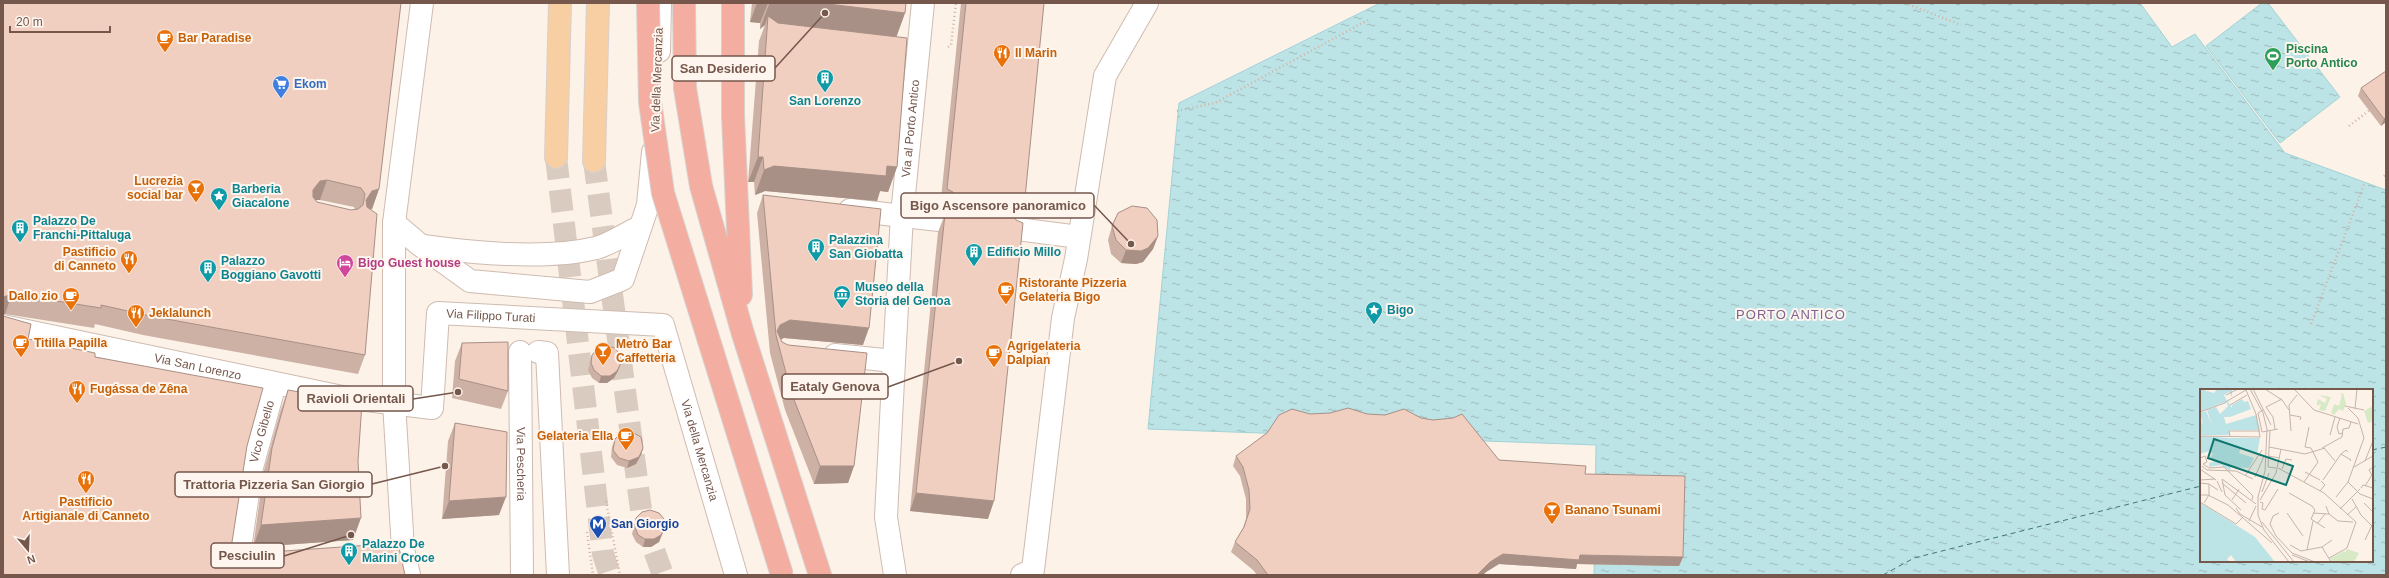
<svg xmlns="http://www.w3.org/2000/svg" width="2389" height="578" viewBox="0 0 2389 578" font-family="Helvetica,sans-serif">
	<defs>
		<pattern id="water-ripples" width="26" height="14" patternUnits="userSpaceOnUse"><rect width="26" height="14" fill="#bce3e5"/><path d="M2 4q2-2 4 0t4 0M15 11q2-2 4 0t4 0" fill="none" stroke="#9dbbbc"/></pattern>
	</defs>
	<rect width="100%" height="100%" fill="#fcf2e8"/>
	<path fill="url(#water-ripples)" stroke="#a3d3d6" fill-rule="evenodd" d="M1380 3H2140L2172 47 2195 34 2285 153 2386 190V575H1594L1596 445 1148 429 1179 103ZM2201 390H2372V561H2201Z
		M2262 3H2268L2340 97 2280 143 2206 46Z"/>
	<g fill="none" stroke-linecap="round" stroke-linejoin="round">
		<path stroke="#407679" stroke-width="1" stroke-dasharray="5 4" stroke-linecap="butt" d="M2372 450 2386 447
			M1883 575 1914 558 2201 486"/>
		<path stroke="#dacbc1" stroke-width="22" stroke-dasharray="22 11" stroke-linecap="butt" d="M556 157 603 554 610 575
			M594 161 642 517 663 575"/>
		<defs>
			<g id="minor">
				<path d="M659 51 660 3"/>
				<path d="M850 210 939 220"/>
				<path d="M394 223 420 245 470 281 590 292 623 279 648 205 653 152"/>
				<path d="M1017 229 1079 237"/>
				<path d="M423 246C473 253 546 260 596 248 611 244 626 233 640 227"/>
				<path id="s1" d="M3 326 342 397 432 408 438 313 663 325 736 575"/>
				<path id="s2" d="M520 352 522 575"/>
				<path d="M538 352 547 353 558 575"/>
				<path d="M835 355 894 361"/>
				<path id="s3" d="M236 575 252 467 275 384"/>
				<path d="M409 575 403 549 394 403V223L422 3"/>
				<path id="s4" d="M895 575 886 517 894 361 902 215 923 3"/>
				<path d="M1022 575 1033 570 1063 318 1076 259 1105 76 1147 3"/>
			</g>
			<path id="major" d="M556 157 560 3
				M594 161 598 3"/>
			<path id="highway" d="M684 3 685 88 701 186 743 334 820 575
				M733 3V116L741 295"/>
		</defs>
		<use href="#minor" stroke="#cfbbb0" stroke-width="24"/>
		<use href="#major" stroke="#d8d0cd" stroke-width="24"/>
		<use href="#highway" stroke="#d8d0cd" stroke-width="24"/>
		<path stroke="#d5b1a3" stroke-width="2.5" stroke-dasharray="1 3" stroke-linecap="butt" d="M1905 3 1961 25
			M948 47 951 45 956 3
			M1177 111 1215 103 1368 20
			M2349 126 2371 109
			M2384 176 2386 174
			M2311 324 2365 182
			M606 501 620 575
			M587 532 593 575"/>
		<use href="#minor" stroke="#fff" stroke-width="22"/>
		<use href="#major" stroke="#f7cfa3" stroke-width="22"/>
		<use href="#highway" stroke="#f3aea1" stroke-width="22"/>
		<defs>
			<path id="highway-bridge" d="M648 3 650 102 663 193 782 575"/>
		</defs>
		<use href="#highway-bridge" stroke="#d8d0cd" stroke-width="24" stroke-linecap="butt"/>
		<use href="#highway-bridge" stroke="#f3aea1" stroke-width="22"/>
	</g>
	<path fill="#ceb1a5" fill-rule="evenodd" d="M3 3 379 189 372 209H369L365 355 358 374 143 335 95 324 94 328 5 314ZM316 200H320L354 207 355 210H351L317 202Z
		M752 3H906L905 13 896 37 897 167 888 192 880 191 877 201 765 191 755 195 754 182H748L759 41 765 25 760 29V23L750 22Z
		M961 3H1044L1018 217 1015 218 988 519 910 511 938 232 945 214 948 213 947 210 940 208Z
		M2361 88 2386 122 2381 126 2358 96Z
		M763 195 863 345 784 338 780 339 854 466 848 483 814 484 785 410 770 353 757 213Z
		M1112 226 1158 236 1153 249 1143 262 1136 264 1121 263 1111 254 1108 240Z
		M462 343 508 391 501 409 452 398 455 361Z
		M592 355 618 371 614 378 607 383H599L592 378 588 370 590 362Z
		M288 390 353 540 253 547 264 470 280 412Z
		M1310 414 1499 460 1585 474 1683 557 1679 566 1577 564 1576 569 1499 564 1486 572 1483 575H1257L1253 570 1231 552 1235 542 1243 528 1246 519V499L1240 476 1233 466 1236 456Z
		M455 423 499 515 442 519 448 441Z
		M615 439 643 448 641 455 636 464 627 468 617 465 611 457 612 447Z
		M636 518 665 527 659 542 651 547H643L636 542 632 534Z"/>
	<path fill="#a89086" d="M757 3H768L760 23 750 22Z
		M770 3H819L905 13 896 38 771 24 768 16 765 25 760 29 769 4Z
		M2386 117V122L2381 126 2384 119Z
		M758 157H763L754 182H748Z
		M774 166H887L897 167 888 192 880 191 877 201 765 191 755 195 764 170Z
		M327 180 320 200H313V190L320 181Z
		M379 189 372 209 365 210 366 200 372 191Z
		M1025 198 1018 217 1007 221 1014 203Z
		M1158 236 1153 249 1143 262 1136 264 1121 263 1126 250Z
		M12 294 5 314H3V297Z
		M790 320 869 328 863 345 784 338 777 341 776 335 780 325Z
		M621 363 618 371 614 378 607 383H599L601 376Z
		M643 448 641 455 636 464 627 468 629 461Z
		M820 466H854L848 483 814 484Z
		M916 493 994 501 988 519 910 511Z
		M506 497 499 515 442 519 449 501Z
		M361 518 353 540 253 547 261 525Z
		M665 527 659 542 651 547H643L645 539Z
		M1503 554 1580 555 1683 557 1679 566 1577 564 1576 569 1499 564 1486 572 1483 575H1477L1490 562Z"/>
	<path fill="#f0cec0" stroke="#a89086" fill-rule="evenodd" d="M3 3H401L379 189 372 191 366 200 367 207 377 214 365 355 150 316 101 305V308L12 294 3 297ZM327 180 361 188 365 194 363 205 358 209 351 210 317 202 313 197V190L320 181Z
		M819 3H906L905 13Z
		M966 3H1044L1025 198 1014 203 1011 210 1016 220 1023 223 994 501 916 493 945 214 956 209 958 203 953 192 947 189Z
		M768 16 778 23 907 38 897 167 887 166 886 176 774 166 764 170 763 157H758Z
		M2386 71V117L2384 119 2361 88Z
		M763 195 881 209 869 328 790 320 780 325 777 331 782 342 788 345 867 353 854 466H820L791 392 776 335Z
		M1132 206 1147 208 1157 220 1158 236 1148 248 1141 251 1126 250 1116 240 1112 226 1118 213Z
		M3 316 31 324 28 339 95 353V357L263 388 247 446 232 542V561L242 568 253 564 256 553 398 543 405 575H3Z
		M508 342V391L459 379 462 343Z
		M606 346 615 348 620 355 621 363 617 371 610 376H601L594 370 591 363 592 355 598 348Z
		M288 390 362 403 358 461 361 518 261 525 272 448Z
		M1348 408 1367 414 1385 415 1404 409 1421 418 1433 420 1453 418 1462 414 1499 460 1586 466 1585 474 1685 476 1683 557 1580 555 1579 560 1503 554 1490 562 1477 575H1268L1257 560 1235 542 1244 527 1250 509 1249 490 1243 467 1236 456 1267 433 1279 415 1292 409 1310 414 1330 413Z
		M455 423 507 432 506 497 449 501Z
		M622 432H632L641 437 643 448 639 457 629 461 619 458 613 450 615 439Z
		M650 510 659 513 664 519 665 527 661 535 654 539H645L638 535 635 527 636 518 642 512Z"/>
	<defs>
		<symbol id="cafe-pin" viewBox="-11 -11 22 30"><path d="M0 17L-7.5 6A9.5 9.5 0 1 1 7.5 6Z" fill="#e8710a" stroke="#fef6ee"/><path d="M-5.5-4.5H6V0H3Q3 3.5 0 3.5H-2.5Q-5.5 3.5-5.5 0ZM3-3.2v2h1.7v-2ZM-6 4.5H4V6H-6Z" fill="#fff"/></symbol>
		<symbol id="restaurant-pin" viewBox="-11 -11 22 30"><path d="M0 17L-7.5 6A9.5 9.5 0 1 1 7.5 6Z" fill="#e8710a" stroke="#fef6ee"/><path d="M-5-6h1v4h1v-4h1v4h1v-4h1v5L-1.5 .5V6h-2V.5L-5-1ZM5-6V6H3V1.5H1.5Q1.5-4 5-6Z" fill="#fff"/></symbol>
		<symbol id="stadium-pin" viewBox="-11 -11 22 30"><path d="M0 17L-7.5 6A9.5 9.5 0 1 1 7.5 6Z" fill="#2e9e5b" stroke="#fef6ee"/><path d="M0-5a6.5 5 0 1 0 0 10a6.5 5 0 1 0 0-10ZM-3.5-1.8h7v3.6h-7Z" fill="#fff"/></symbol>
		<symbol id="building-pin" viewBox="-11 -11 22 30"><path d="M0 17L-7.5 6A9.5 9.5 0 1 1 7.5 6Z" fill="#0f9aa8" stroke="#fef6ee"/><path d="M-4-6H4V6H1V3H-1V6H-4ZM-2.5-4.3h1.7v1.8h-1.7ZM.8-4.3h1.7v1.8H.8ZM-2.5-1h1.7V.8h-1.7ZM.8-1h1.7V.8H.8Z" fill="#fff"/></symbol>
		<symbol id="supermarket-pin" viewBox="-11 -11 22 30"><path d="M0 17L-7.5 6A9.5 9.5 0 1 1 7.5 6Z" fill="#3f7fe0" stroke="#fef6ee"/><path d="M-6-5.5h2.5l.6 2H6L4.5 2H-2.5L-4.4-4H-6ZM-1.5 3.2a1.3 1.3 0 1 0 .1 0ZM3 3.2a1.3 1.3 0 1 0 .1 0Z" fill="#fff"/></symbol>
		<symbol id="bar-pin" viewBox="-11 -11 22 30"><path d="M0 17L-7.5 6A9.5 9.5 0 1 1 7.5 6Z" fill="#e8710a" stroke="#fef6ee"/><path d="M-6-5H6L.8 .8V4.5H3.5V6h-7V4.5H-.8V.8Z" fill="#fff"/></symbol>
		<symbol id="sight-pin" viewBox="-11 -11 22 30"><path d="M0 17L-7.5 6A9.5 9.5 0 1 1 7.5 6Z" fill="#0f9aa8" stroke="#fef6ee"/><path d="M0-6L1.8-2.2L6-1.7L2.9 1.2L3.7 5.4L0 3.3L-3.7 5.4L-2.9 1.2L-6-1.7L-1.8-2.2Z" fill="#fff"/></symbol>
		<symbol id="hotel-pin" viewBox="-11 -11 22 30"><path d="M0 17L-7.5 6A9.5 9.5 0 1 1 7.5 6Z" fill="#d1479c" stroke="#fef6ee"/><path d="M-6-4.5h1.5V1H6V5H4.5V3h-9V5H-6ZM-4 0a1.8 1.8 0 1 1 3.6 0ZM.5 0V-2.5h3Q6-2.5 6 0Z" fill="#fff"/></symbol>
		<symbol id="museum-pin" viewBox="-11 -11 22 30"><path d="M0 17L-7.5 6A9.5 9.5 0 1 1 7.5 6Z" fill="#0f9aa8" stroke="#fef6ee"/><path d="M0-6L6-3V-2H-6V-3ZM-5-1h2V3h-2ZM-1-1h2V3h-2ZM3-1h2V3H3ZM-6 4H6V6H-6Z" fill="#fff"/></symbol>
		<symbol id="metro-pin" viewBox="-11 -11 22 30"><path d="M0 17L-7.5 6A9.5 9.5 0 1 1 7.5 6Z" fill="#1a4fb4" stroke="#fef6ee"/><path d="M-5.5 5V-5H-3L0 0L3-5H5.5V5H3V-.5L0 4L-3-.5V5Z" fill="#fff"/></symbol>
	</defs>
	<g fill-rule="evenodd">
		<use href="#cafe-pin" x="155" y="28" width="20" height="27"/>
		<use href="#restaurant-pin" x="992" y="43" width="20" height="27"/>
		<use href="#stadium-pin" x="2263" y="46" width="20" height="27"/>
		<use href="#building-pin" x="815" y="68" width="20" height="27"/>
		<use href="#supermarket-pin" x="271" y="74" width="20" height="27"/>
		<use href="#bar-pin" x="186" y="178" width="20" height="27"/>
		<use href="#sight-pin" x="209" y="186" width="20" height="27"/>
		<use href="#building-pin" x="10" y="218" width="20" height="27"/>
		<use href="#building-pin" x="806" y="237" width="20" height="27"/>
		<use href="#building-pin" x="964" y="242" width="20" height="27"/>
		<use href="#restaurant-pin" x="119" y="249" width="20" height="27"/>
		<use href="#hotel-pin" x="335" y="253" width="20" height="27"/>
		<use href="#building-pin" x="198" y="258" width="20" height="27"/>
		<use href="#cafe-pin" x="996" y="280" width="20" height="27"/>
		<use href="#museum-pin" x="832" y="284" width="20" height="27"/>
		<use href="#cafe-pin" x="61" y="286" width="20" height="27"/>
		<use href="#sight-pin" x="1364" y="300" width="20" height="27"/>
		<use href="#restaurant-pin" x="126" y="303" width="20" height="27"/>
		<use href="#cafe-pin" x="11" y="333" width="20" height="27"/>
		<use href="#bar-pin" x="593" y="341" width="20" height="27"/>
		<use href="#cafe-pin" x="984" y="343" width="20" height="27"/>
		<use href="#restaurant-pin" x="67" y="379" width="20" height="27"/>
		<use href="#cafe-pin" x="616" y="426" width="20" height="27"/>
		<use href="#restaurant-pin" x="76" y="469" width="20" height="27"/>
		<use href="#bar-pin" x="1542" y="500" width="20" height="27"/>
		<use href="#metro-pin" x="588" y="514" width="20" height="27"/>
		<use href="#building-pin" x="339" y="541" width="20" height="27"/>
	</g>
	<g text-anchor="middle" dominant-baseline="central" stroke-width="4" stroke-linejoin="round" paint-order="stroke">
		<g font-size="12" font-weight="bold" fill="#c56008" stroke="#fef6ee" text-anchor="start">
			<text x="178" y="38">Bar Paradise</text>
			<text x="1015" y="53">Il Marin</text>
			<text x="183" y="181" text-anchor="end">Lucrezia<tspan x="183" dy="14">social bar</tspan></text>
			<text x="116" y="252" text-anchor="end">Pastificio<tspan x="116" dy="14">di Canneto</tspan></text>
			<text x="1019" y="283">Ristorante Pizzeria<tspan x="1019" dy="14">Gelateria Bigo</tspan></text>
			<text x="58" y="296" text-anchor="end">Dallo zio</text>
			<text x="149" y="313">Jeklalunch</text>
			<text x="34" y="343">Titilla Papilla</text>
			<text x="616" y="344">Metrò Bar<tspan x="616" dy="14">Caffetteria</tspan></text>
			<text x="1007" y="346">Agrigelateria<tspan x="1007" dy="14">Dalpian</tspan></text>
			<text x="90" y="389">Fugássa de Zêna</text>
			<text x="613" y="436" text-anchor="end">Gelateria Ella</text>
			<text x="86" y="502" text-anchor="middle">Pastificio<tspan x="86" dy="14">Artigianale di Canneto</tspan></text>
			<text x="1565" y="510">Banano Tsunami</text>
		</g>
		<g font-size="12" font-weight="bold" fill="#27864d" stroke="#fef6ee" text-anchor="start">
			<text x="2286" y="49">Piscina<tspan x="2286" dy="14">Porto Antico</tspan></text>
		</g>
		<g font-size="12" fill="#75574c" stroke="#fef6ee">
			<text transform="translate(657 80) rotate(-88)">Via della Mercanzia</text>
			<text stroke="none"><textPath href="#s4" startOffset="448">Via al Porto Antico</textPath></text>
			<text stroke="none"><textPath href="#s1" startOffset="585">Via Filippo Turati</textPath></text>
			<text stroke="none"><textPath href="#s1" startOffset="199">Via San Lorenzo</textPath></text>
			<text stroke="none"><textPath href="#s3" startOffset="146">Vico Gibello</textPath></text>
			<text stroke="none"><textPath href="#s1" startOffset="888">Via della Mercanzia</textPath></text>
			<text stroke="none"><textPath href="#s2" startOffset="112">Via Pescheria</textPath></text>
		</g>
		<g font-size="12" font-weight="bold" fill="#366cbe" stroke="#fef6ee" text-anchor="start">
			<text x="294" y="84">Ekom</text>
		</g>
		<g font-size="12" font-weight="bold" fill="#0d838f" stroke="#fef6ee" text-anchor="start">
			<text x="825" y="101" text-anchor="middle">San Lorenzo</text>
			<text x="232" y="189">Barberia<tspan x="232" dy="14">Giacalone</tspan></text>
			<text x="33" y="221">Palazzo De<tspan x="33" dy="14">Franchi-Pittaluga</tspan></text>
			<text x="829" y="240">Palazzina<tspan x="829" dy="14">San Giobatta</tspan></text>
			<text x="987" y="252">Edificio Millo</text>
			<text x="221" y="261">Palazzo<tspan x="221" dy="14">Boggiano Gavotti</tspan></text>
			<text x="855" y="287">Museo della<tspan x="855" dy="14">Storia del Genoa</tspan></text>
			<text x="1387" y="310">Bigo</text>
			<text x="362" y="544">Palazzo De<tspan x="362" dy="14">Marini Croce</tspan></text>
		</g>
		<g font-size="12" font-weight="bold" fill="#b23c85" stroke="#fef6ee" text-anchor="start">
			<text x="358" y="263">Bigo Guest house</text>
		</g>
		<g font-size="12" font-weight="bold" fill="#164399" stroke="#fef6ee" text-anchor="start">
			<text x="611" y="524">San Giorgio</text>
		</g>
		<g font-size="13" letter-spacing="1" fill="#7d6491" stroke="#fef6ee">
			<text x="1791" y="314">PORTO ANTICO</text>
		</g>
	</g>
	<g transform="translate(2200 389)">
		<rect width="173" height="173" fill="#fcf2e8"/>
		<path d="M173 17V32L168 34 164 22ZM147 160 159 164 154 173H132L130 169 144 162 145 164Z" fill="#d8e9c6"/>
		<path d="M143 4 146 15 143 22 139 20 134 26 131 24 134 15 139 17 142 6 140 5ZM119 6 131 8 125 22 119 21 121 15 117 17V13L118 10 125 14 127 10Z" fill="#d8e9c6"/>
		<path d="M0 0 14 4 17 0H32V8L29 3 24 6 27 12 0 23ZM33 10 28 13 32 19V16L42 10 44 13 48 12 51 20 30 28H24L26 35 56 26 60 41H29V46H0V30L3 36 0 24 6 22 12 36 7 21 16 18 20 25 28 17 27 14 21 16ZM0 47 30 49H60L57 65 41 59 39 64 54 69 49 79 31 78 30 82 21 76 9 78V74L16 72 12 71 11 67 13 65 9 62 0 65ZM1 114 55 148 75 173H36L31 166 27 170 30 173H0Z" fill="#bce3e5"/>
		<path fill="none" stroke="#bce3e5" stroke-width="2" d="M0 54 38 55 57 61"/>
		<path fill="none" stroke="#c6b4aa" stroke-width="1" d="M50 0 63 24 67 40 65 82 58 108V126L64 141 89 173M53 0 71 36M65 0 82 11 89 21M94 0 114 21 158 35M26 6 38 0M30 16 47 6M145 17 164 21M66 18 73 28 75 40M66 18 82 10M155 20 157 0M63 21 58 24 62 43 78 40M0 23 22 15 46 1 56 25 60 48M90 26 101 28 100 31M140 29 137 38 139 45 143 44M70 41 68 78 76 79M91 42 89 16 97 6M130 46 135 28M0 47 60 48M30 47 29 42H60M69 58 105 65 125 59M122 59 142 48 143 40 149 39 151 33M124 59 135 72M141 65 151 71 150 72M68 67 80 69M0 69 5 67 7 73 3 75M165 72 173 52M3 75 9 79 24 78 53 107 52 111M2 77 7 81 36 82 53 90M154 78 173 67M78 79 124 104 156 133M0 80 16 91M82 80 86 70 92 71M105 83 120 91M45 87 62 61M55 88 64 67M173 88 169 81 173 78M0 91 15 90M123 91 141 65 146 61 148 63M17 92 22 103M104 93 118 73 111 59 105 58 109 38M148 93 160 105 173 110M0 94 9 95 18 101M22 94 46 114M165 97 172 86M161 99 163 96 173 99M120 102 125 96 121 92M62 103 69 84M89 104 112 117 115 121 111 130 125 139M0 106H8L28 116 72 154M136 108 148 93 164 49 158 29 148 19M152 110 161 126 173 138M32 111 39 100M60 111 76 84 81 60M0 113 36 135 43 128M60 113 63 114 62 120 65 121 78 100M4 114 9 106V95M164 114 173 123M126 117 129 125 138 132 153 133M36 119 40 125 62 138M140 120 160 100M41 121 25 106 22 90 56 115M87 124 103 147M113 124 129 125M147 126 156 118M49 132 56 117M62 133 94 173M70 135 76 147 92 164 115 173M70 135 73 127 79 124M117 135 125 125M165 151 173 134M90 156 101 162 122 158 132 151M122 158 131 173M107 161 113 132M92 166 110 173M129 169 147 159 156 133"/>
		<path fill="#0f766e" fill-opacity="0.15" stroke="#0f766e" stroke-width="2" d="M14 50 93 77 86 96 8 69Z"/>
		<rect width="173" height="173" fill="none" stroke="#75574c" stroke-width="2"/>
	</g>
	<path fill="none" stroke="#75574c" stroke-width="1.5" d="M825 13L775 68M1131 244L1094 205M959 361L888 387M458 392L413 399M445 466L372 484M351 535L284 556"/>
	<g fill="#75574c" stroke="#fef6ee" stroke-width="1.5">
		<circle cx="825" cy="13" r="4"/>
		<circle cx="1131" cy="244" r="4"/>
		<circle cx="959" cy="361" r="4"/>
		<circle cx="458" cy="392" r="4"/>
		<circle cx="445" cy="466" r="4"/>
		<circle cx="351" cy="535" r="4"/>
	</g>
	<g fill="#fef6ee" stroke="#75574c" stroke-width="1.5">
		<rect x="672" y="56" width="103" height="25" rx="4"/>
		<rect x="901" y="193" width="193" height="25" rx="4"/>
		<rect x="782" y="374" width="106" height="25" rx="4"/>
		<rect x="298" y="386" width="115" height="25" rx="4"/>
		<rect x="175" y="472" width="197" height="25" rx="4"/>
		<rect x="211" y="543" width="73" height="25" rx="4"/>
	</g>
	<g font-size="13" text-anchor="middle" font-weight="bold" fill="#75574c">
		<text x="723" y="73">San Desiderio</text>
		<text x="998" y="210">Bigo Ascensore panoramico</text>
		<text x="835" y="391">Eataly Genova</text>
		<text x="356" y="403">Ravioli Orientali</text>
		<text x="274" y="489">Trattoria Pizzeria San Giorgio</text>
		<text x="247" y="560">Pesciulin</text>
	</g>
	<rect width="2389" height="578" fill="none" stroke="#75574c" stroke-width="8"/>
	<g transform="translate(28 550) rotate(161)" stroke="#fef6ee" stroke-width="3" paint-order="stroke">
	<path d="M0-3L7 15L0 10L-7 15Z" fill="#75574c"/>
	<text y="-6" font-size="11" font-weight="bold" text-anchor="middle" fill="#75574c">N</text>
	</g>
	<path d="M10 26v6h100v-6" fill="none" stroke="#75574c" stroke-width="2"/>
	<text x="16" y="26" font-size="12" fill="#75574c" stroke="#fef6ee" stroke-width="3" paint-order="stroke">20 m</text>
</svg>
